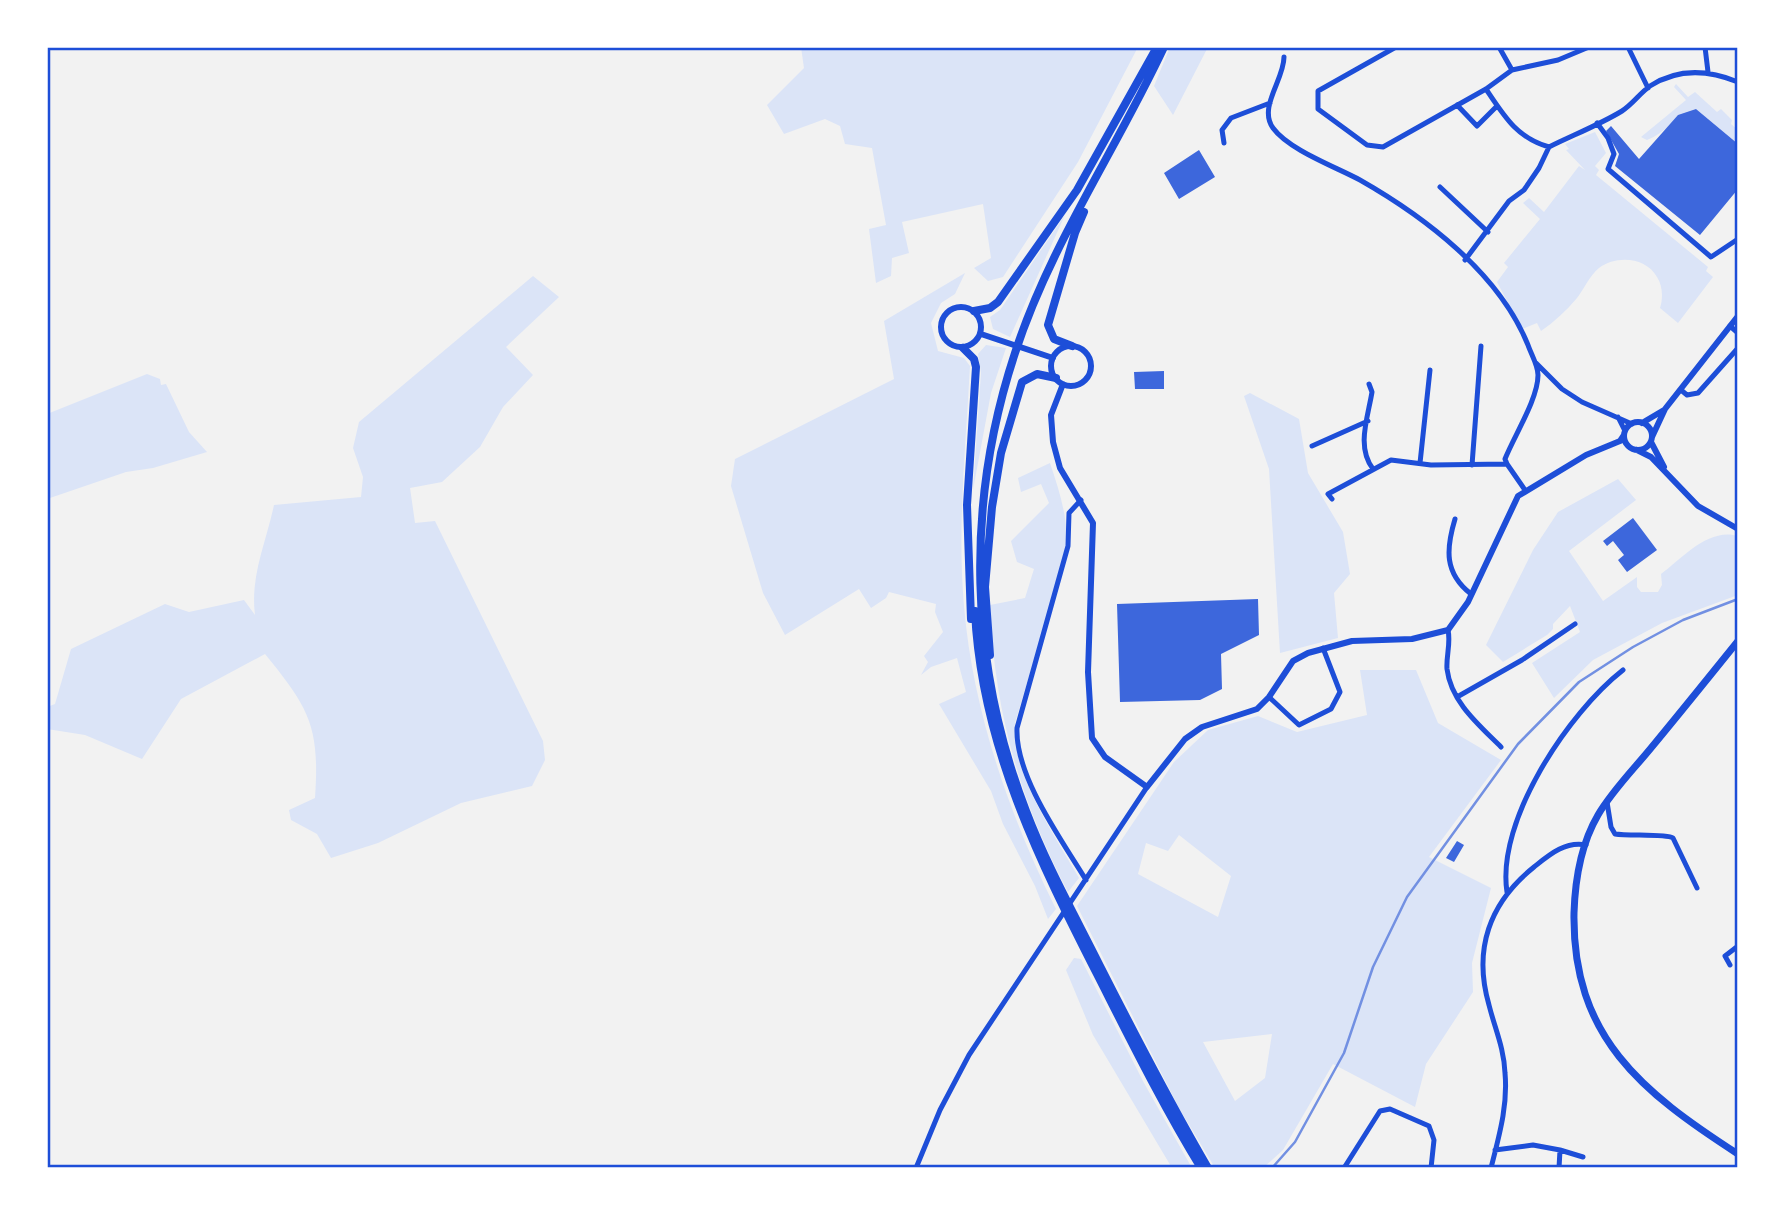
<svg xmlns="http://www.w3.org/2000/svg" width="1785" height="1215" viewBox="0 0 1785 1215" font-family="Barlow,sans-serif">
	<rect width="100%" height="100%" fill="#f2f2f2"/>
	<path fill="#dbe4f7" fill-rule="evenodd" d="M801 47H1138L1078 162 1003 277 988 281 974 268 991 258 983 204 902 222 909 253 892 258 891 276 876 283 869 229 886 225 872 148 845 144 840 126 825 119 784 134 767 105 804 68Z
		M1170 47H1208L1173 115 1154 86Z
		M1676 84 1688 97 1695 92 1717 112 1721 109 1732 120 1731 124 1738 130V144L1696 109C1672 118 1666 133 1647 140L1641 137 1686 100 1674 87Z
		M1595 132 1606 153 1595 166 1599 170 1596 175 1708 267 1706 271 1713 277 1678 323 1660 308C1663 299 1663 286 1657 277 1646 257 1616 255 1599 268 1590 275 1584 289 1577 298 1566 311 1554 322 1541 331L1537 323 1522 329 1497 282 1508 267 1504 263 1540 219 1523 203 1529 198 1544 212 1579 166 1585 170 1566 150 1569 149 1565 144Z
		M1065 215 1010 337 993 329 990 317 1000 310Z
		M965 273 955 294 941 303 931 323 938 351 964 358 970 366C966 445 957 526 964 606 973 712 1009 814 1056 909L1048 919 1035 886 1003 824 991 791 939 704 966 692 957 658 931 667 921 675 928 662 924 656 943 632 935 612 936 604 889 592 886 598 871 608 859 589 785 635 763 593 731 486 735 459 894 379 884 321Z
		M533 276 559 297 506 347 533 375 503 407 480 447 442 482 410 488 415 523 435 521 543 741 545 760 532 786 461 803 378 843 331 858 317 834 291 820 289 810 315 798C320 726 309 708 265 654L181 699 142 759 85 735 47 729V707L55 704 71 649 165 604 189 612 244 600 255 615C250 576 266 543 274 505L361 497 363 477 353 448 359 422Z
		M986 345 1006 348 991 393 973 490 981 373 978 354Z
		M147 374 160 379 161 385 166 384 189 432 207 452 153 468 126 472 47 499V414Z
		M1250 393 1299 419 1308 473 1343 532 1350 574 1334 593 1338 638 1280 653 1269 469 1244 396Z
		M1050 463C1060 493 1069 520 1066 551L1015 723C1009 770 1056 837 1079 878L1068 892C1019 798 994 710 990 605L1025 598 1034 569 1017 562 1011 541 1049 503 1041 484 1021 492 1018 478Z
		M1618 479 1636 500 1569 551 1603 601 1637 577V587L1641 592H1658L1662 585 1661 574C1682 558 1709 527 1738 536V595L1662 623 1593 660 1554 698 1532 663 1580 632 1570 606 1553 624V629L1547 635 1503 662 1486 645 1533 550 1558 512Z
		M1360 670H1416L1438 723 1501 760 1429 857 1491 888 1472 963 1473 992 1426 1064 1415 1107 1333 1064 1283 1150 1263 1168H1215L1179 1108 1077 906 1174 762 1208 730 1258 716 1297 732 1367 715ZM1179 835 1231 876 1218 917 1138 874 1146 843 1168 851ZM1272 1034 1265 1078 1235 1101 1203 1042Z
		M1074 958 1081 959 1144 1083 1192 1168H1172L1093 1035 1066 970Z"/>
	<path fill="#3d67dc" d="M1696 109 1738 144V189L1700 235 1615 166 1619 154 1606 131 1611 126 1639 159 1678 115Z
		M1199 150 1215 177 1179 199 1164 173Z
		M1164 371V389H1135L1134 372Z
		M1633 518 1657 550 1627 572 1618 560 1624 555 1613 541 1607 546 1603 541Z
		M1258 599 1259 635 1221 654 1222 689 1200 700 1120 702 1117 604Z
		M1457 841 1464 845 1454 862 1446 858Z"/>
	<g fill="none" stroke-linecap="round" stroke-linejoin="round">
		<path stroke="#1d4ed8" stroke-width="5" d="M1396 47 1318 91V109L1367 145 1383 147 1486 89 1512 70 1558 60 1589 47
			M1499 47 1512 70
			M1628 47 1648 88
			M1705 47 1708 72
			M1284 57C1284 80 1258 107 1273 128 1289 150 1336 167 1360 180 1425 217 1499 273 1528 345 1531 354 1538 365 1538 375 1538 399 1514 436 1505 459L1507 464
			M1486 89C1504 116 1517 138 1549 147
			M1457 105 1477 126 1497 106
			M1597 123 1608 138 1614 154 1608 169 1711 257 1738 239
			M1224 143 1222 130 1231 118 1270 103
			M1440 187 1488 232
			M1465 260 1509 201 1524 190 1539 168 1549 147C1573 135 1599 125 1622 111 1633 104 1640 93 1650 86 1678 68 1709 70 1738 82
			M1730 326 1738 333
			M1536 363 1562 389 1582 402 1632 424
			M1369 384 1372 392C1368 417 1356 447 1373 469
			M1681 390 1687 395 1698 393 1738 348
			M1618 417 1625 431
			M1312 446 1368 421
			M1420 463 1430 370
			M1472 465 1481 346
			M1332 499 1328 494 1391 460 1431 465 1507 464 1525 490
			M1081 500 1069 513 1068 546 1017 728C1015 776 1061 839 1086 880
			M1455 519C1446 549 1444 573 1471 594
			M1448 630C1451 643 1446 656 1447 669 1451 702 1479 725 1501 747
			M1269 697 1299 725 1331 709 1340 692 1323 648
			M1457 697 1522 660 1575 624
			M1607 802 1611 827 1615 834C1628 836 1667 834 1673 838L1697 888
			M1507 892C1496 821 1568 713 1623 670
			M1730 965 1725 956 1738 946
			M1495 1150 1533 1145 1560 1150 1559 1168
			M1560 1150 1583 1157
			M916 1168 940 1110 969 1055 1147 787
			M1344 1168 1380 1111 1390 1109 1429 1126 1434 1140 1431 1168
			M1491 1168C1499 1136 1508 1106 1505 1073 1504 1048 1495 1029 1489 1005 1473 950 1489 903 1534 867 1549 855 1565 841 1586 845"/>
		<path stroke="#1d4ed8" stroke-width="6" d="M941 327a20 20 0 1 1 40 0a20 20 0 1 1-40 0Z
			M981 334 1053 358
			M1051 366a20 20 0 1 1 40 0a20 20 0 1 1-40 0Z
			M1063 384 1051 415 1053 442 1060 468 1093 523 1088 672 1092 738 1105 757 1147 787 1185 739 1202 727 1257 709 1269 697 1293 661 1308 653 1352 641 1412 639 1448 630 1468 602 1518 496 1586 455 1620 441 1624 435
			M1624 436a14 14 0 1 1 28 0a14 14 0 1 1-28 0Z
			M1642 423 1664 410
			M1652 437 1665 409 1738 316
			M1651 442 1664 467
			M1637 450 1651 457 1698 506 1738 529"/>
		<path stroke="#1d4ed8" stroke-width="7" d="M1738 641C1709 677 1680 713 1651 748 1633 770 1612 791 1598 815 1581 844 1575 881 1574 913 1572 1037 1642 1092 1738 1154"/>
		<path stroke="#1d4ed8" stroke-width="8" d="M1164 47C1116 150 1050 245 1015 353 965 504 969 663 1026 811 1046 864 1074 914 1099 964 1134 1033 1169 1101 1208 1168
			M974 311 990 308 998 302 1077 190 1157 47
			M1072 346 1054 339 1048 325 1075 233 1084 212
			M963 348 974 359 976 367 967 505 971 619
			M975 611C981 744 1039 860 1098 976 1131 1041 1163 1106 1201 1168
			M990 655 985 587 992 507 1001 453 1022 382 1037 374 1056 378"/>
		<path stroke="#7290e2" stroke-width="2.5" d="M1272 1168 1295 1142 1344 1053 1373 967 1407 897 1518 744 1579 682 1633 647 1683 620 1738 599"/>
	</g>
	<rect width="1785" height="1215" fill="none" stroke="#ffffff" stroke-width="98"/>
	<rect x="49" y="49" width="1687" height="1117" fill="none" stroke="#1d4ed8" stroke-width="2.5"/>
</svg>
